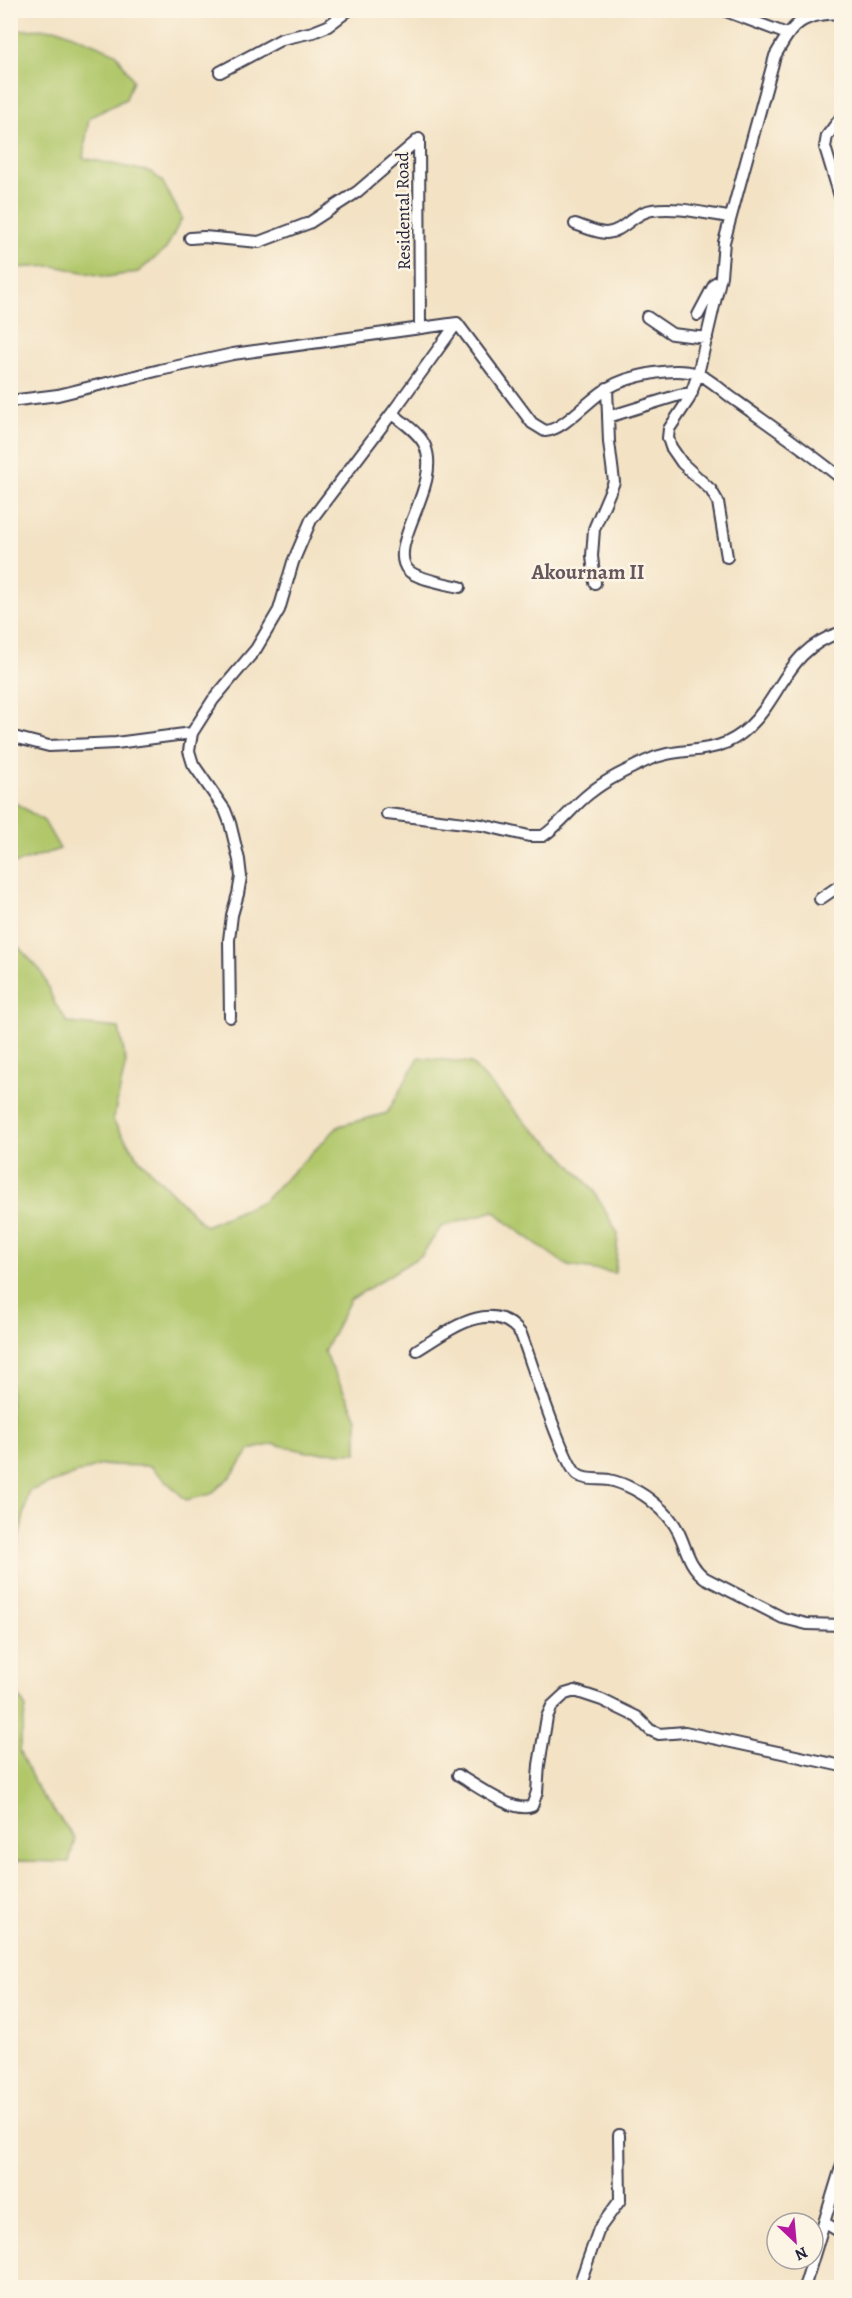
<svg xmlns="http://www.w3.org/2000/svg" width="852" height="2298" viewBox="0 0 852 2298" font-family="Alegreya,serif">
	<rect width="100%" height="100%" fill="#fcf5e5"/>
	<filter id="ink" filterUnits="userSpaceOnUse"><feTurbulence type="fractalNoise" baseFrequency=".0167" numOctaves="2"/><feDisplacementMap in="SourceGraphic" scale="12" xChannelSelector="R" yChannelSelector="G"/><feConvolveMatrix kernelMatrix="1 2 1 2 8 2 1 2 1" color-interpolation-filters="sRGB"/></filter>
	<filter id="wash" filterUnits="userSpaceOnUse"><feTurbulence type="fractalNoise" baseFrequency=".008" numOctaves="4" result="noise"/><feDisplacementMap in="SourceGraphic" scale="24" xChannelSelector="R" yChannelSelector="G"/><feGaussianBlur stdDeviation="1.35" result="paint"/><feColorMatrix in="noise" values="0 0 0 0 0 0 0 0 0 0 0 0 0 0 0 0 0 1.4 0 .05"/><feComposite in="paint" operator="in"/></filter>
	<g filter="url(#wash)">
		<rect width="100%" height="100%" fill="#f3e2c4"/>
		<path fill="#b1c76b" stroke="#6a7453" stroke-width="1.5" d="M58 29 116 53 133 80 126 99 89 118 83 158 151 172 162 181 182 218 166 249 138 272 107 277 54 266 11 268V30Z
			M11 800 44 821 60 849 11 865Z
			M10 938 41 971 55 1004 68 1023 119 1028 126 1062 113 1121 139 1159 205 1226 263 1201 339 1126 387 1113 419 1057 471 1063 526 1123 559 1152 593 1190 618 1234 615 1273 568 1266 514 1228 494 1211 441 1227 422 1255 350 1300 324 1352 357 1418V1453L308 1452 274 1444 250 1450 232 1475 211 1494 186 1500 150 1466 101 1465 29 1491 16 1552 13 1686 26 1708 19 1751 40 1793 75 1838 69 1862 18 1861 11 1863Z"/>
	</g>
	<g filter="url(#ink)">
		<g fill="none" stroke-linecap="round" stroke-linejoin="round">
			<defs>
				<path id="minor" d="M723 10 787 34
					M220 72 282 39 313 32 328 26 349 10
					M842 116 827 136 825 147 842 203
					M575 224C584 227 597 233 606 233 624 232 634 212 652 210 677 206 706 214 730 217
					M190 238 204 237 259 242 309 223 357 192 419 139 420 328
					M698 315 715 283
					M647 317 672 334 707 338
					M457 323 532 423 545 431C564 430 590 398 608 388 628 376 674 366 697 374 710 378 723 392 735 400 771 426 808 451 842 479
					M10 401 58 395 160 370 233 354 457 323
					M392 413C402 422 420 433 425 446 442 486 386 546 408 570 416 579 447 584 460 587
					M608 417 679 395 692 393
					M727 557 718 502 711 490 682 463 671 447 668 438 669 429 689 399 698 374 721 276 724 242 775 56C794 22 801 14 842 13
					M595 583 592 556 594 529 614 482 609 442 607 388
					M10 736 49 746 116 743 192 733
					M387 814 482 825 529 836H543C561 824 573 806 590 793 606 780 627 770 646 761 681 744 716 759 748 728 784 694 786 649 842 632
					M820 899 842 884
					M230 1017 229 940 232 915 238 894 241 877 239 860 230 823 225 810 193 764 189 751 192 733 213 700 256 649 279 610 293 562 311 520 392 413 457 323
					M417 1350C447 1332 492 1295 521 1334 530 1357 563 1465 578 1475 586 1481 599 1478 609 1480 624 1483 643 1493 654 1503 663 1510 673 1521 678 1531 687 1549 688 1565 705 1578L783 1618 807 1624 842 1625
					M458 1775C474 1784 514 1814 532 1806L537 1792 539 1765 547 1717 552 1706 565 1694 575 1691 602 1700 637 1717 650 1730 659 1734 685 1732 842 1766
					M825 2223 842 2233
					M578 2288 599 2229 620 2200 619 2135
					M804 2288 842 2164"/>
			</defs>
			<use href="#minor" stroke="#413f50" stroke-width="14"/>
			<use href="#minor" stroke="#fff" stroke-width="10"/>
		</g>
	</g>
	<g text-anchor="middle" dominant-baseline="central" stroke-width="5" stroke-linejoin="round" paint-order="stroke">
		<g font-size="18" fill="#22223b" stroke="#fcf5e5">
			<text transform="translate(403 211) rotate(-91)">Residental Road</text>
		</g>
		<g font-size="21" font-weight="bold" fill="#67565d" stroke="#fcf5e5">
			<text x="588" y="572">Akournam II</text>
		</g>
	</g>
	<rect width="852" height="2298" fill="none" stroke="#fcf5e5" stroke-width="36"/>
	<g transform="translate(795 2241) rotate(154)"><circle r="28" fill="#fcf5e5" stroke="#a5a1a1" stroke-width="1.5"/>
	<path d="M0-4.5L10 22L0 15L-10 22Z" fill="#b5179e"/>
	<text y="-9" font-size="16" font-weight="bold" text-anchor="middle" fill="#22223b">N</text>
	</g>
</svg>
